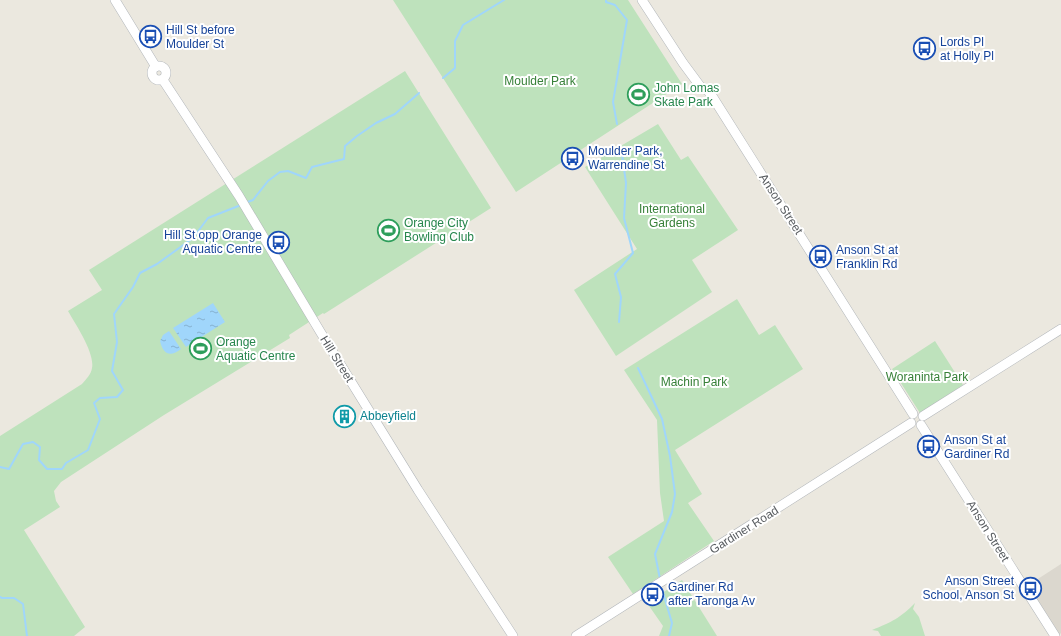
<svg xmlns="http://www.w3.org/2000/svg" width="1061" height="636" viewBox="0 0 1061 636" font-family="Helvetica,sans-serif">
	<defs>
		<pattern id="water-ripples" width="26" height="14" patternUnits="userSpaceOnUse"><rect width="26" height="14" fill="#a0d6fb"/><path d="M2 4q2-2 4 0t4 0M15 11q2-2 4 0t4 0" fill="none" stroke="#85b1cf"/></pattern>
	</defs>
	<rect width="100%" height="100%" fill="#ebe8df"/>
	<path fill="#dbd7ce" d="M1061 564V633L1059 635 1027 586Z"/>
	<path fill="#bee2bc" d="M393 0H628L682 84 516 192Z
		M405 71 491 208 324 314 323 313 289 335 290 338 164 415 61 482 54 491 56 501 60 507 24 530 85 627 74 636H0V436L82 384C86 379 91 375 92 368 95 353 76 325 68 311L102 290 89 270Z
		M658 124 681 160 688 156 738 230 692 260 712 292 616 356 574 290 637 249 585 167Z
		M737 299 759 335 775 325 803 369 675 450 702 494 688 503 714 541 633 594 608 557 664 521 660 493 657 420 624 370Z
		M935 341 963 385 920 413 892 369Z
		M682 580 717 636H659L663 626 647 603Z
		M915 603 913 609 919 617 925 636H881L878 631 872 630C892 622 900 618 915 603Z"/>
	<path fill="url(#water-ripples)" d="M213 303 225 322 186 347 173 328Z
		M169 331 181 349C171 357 163 355 160 341L163 335Z"/>
	<g fill="none" stroke-linecap="round" stroke-linejoin="round">
		<path stroke="#a0d6fb" stroke-width="2" d="M606 0V2L615 5 627 20 613 102 617 124
			M443 78 455 68V41L463 25 504 0
			M245 203 253 200 268 181 280 172 288 171 306 178 312 167 344 159 345 146 357 136 376 123 395 114 419 93
			M619 322 621 297 615 274 633 253 624 218 626 183 621 147
			M638 368 662 419 670 456 675 494 672 512 655 554 660 579
			M0 467 9 469 23 444 33 442 40 447 39 460 47 469H62L66 463 88 450 100 419 94 403 100 398 117 397 123 390 112 371 117 342 114 314 133 287 140 273 157 264 193 238 208 218 241 205
			M662 589 672 623 669 636
			M0 597 2 598H14L23 604 27 636"/>
		<defs>
			<path id="minor" d="M115 0 156 67
				M642 0 683 63 700 86 708 91 712 96 913 414
				M152 73a7 7 0 1 1 14 0a7 7 0 1 1-14 0Z
				M163 80 239 196 321 333 418 490 513 636
				M923 416 1061 329
				M921 425 1055 636
				M576 636 911 423"/>
		</defs>
		<use href="#minor" stroke="#b2b6ba" stroke-width="10"/>
		<use href="#minor" stroke="#fff" stroke-width="9"/>
	</g>
	<defs>
		<symbol id="bus-ring" viewBox="-11 -11 22 22"><circle r="9.5" fill="#fff" stroke="#1a4fb4" stroke-width="1.5"/><path d="M-5-6H5V4H4V6H2V4H-2V6H-4V4H-5ZM-3.5-4V0h7V-4ZM-3.5 1.2v1.5H-2V1.2ZM2 1.2v1.5H3.5V1.2Z" fill="#1a4fb4"/></symbol>
		<symbol id="stadium-ring" viewBox="-11 -11 22 22"><circle r="9.5" fill="#fff" stroke="#2e9e5b" stroke-width="1.5"/><path d="M0-5a6.5 5 0 1 0 0 10a6.5 5 0 1 0 0-10ZM-3.5-1.8h7v3.6h-7Z" fill="#2e9e5b"/></symbol>
		<symbol id="building-ring" viewBox="-11 -11 22 22"><circle r="9.5" fill="#fff" stroke="#0f9aa8" stroke-width="1.5"/><path d="M-4-6H4V6H1V3H-1V6H-4ZM-2.5-4.3h1.7v1.8h-1.7ZM.8-4.3h1.7v1.8H.8ZM-2.5-1h1.7V.8h-1.7ZM.8-1h1.7V.8H.8Z" fill="#0f9aa8"/></symbol>
	</defs>
	<g fill-rule="evenodd">
		<use href="#bus-ring" x="138" y="24" width="25" height="25"/>
		<use href="#bus-ring" x="912" y="36" width="25" height="25"/>
		<use href="#stadium-ring" x="626" y="82" width="25" height="25"/>
		<use href="#bus-ring" x="560" y="146" width="25" height="25"/>
		<use href="#stadium-ring" x="376" y="218" width="25" height="25"/>
		<use href="#bus-ring" x="266" y="230" width="25" height="25"/>
		<use href="#bus-ring" x="808" y="244" width="25" height="25"/>
		<use href="#stadium-ring" x="188" y="336" width="25" height="25"/>
		<use href="#building-ring" x="332" y="404" width="25" height="25"/>
		<use href="#bus-ring" x="916" y="434" width="25" height="25"/>
		<use href="#bus-ring" x="1018" y="576" width="25" height="25"/>
		<use href="#bus-ring" x="640" y="582" width="25" height="25"/>
	</g>
	<g text-anchor="middle" dominant-baseline="central" stroke-width="4" stroke-linejoin="round" paint-order="stroke">
		<g font-size="12" fill="#164399" stroke="#fff" text-anchor="start">
			<text x="166" y="30">Hill St before<tspan x="166" dy="14">Moulder St</tspan></text>
			<text x="940" y="42">Lords Pl<tspan x="940" dy="14">at Holly Pl</tspan></text>
			<text x="588" y="151">Moulder Park,<tspan x="588" dy="14">Warrendine St</tspan></text>
			<text x="262" y="235" text-anchor="end">Hill St opp Orange<tspan x="262" dy="14">Aquatic Centre</tspan></text>
			<text x="836" y="250">Anson St at<tspan x="836" dy="14">Franklin Rd</tspan></text>
			<text x="944" y="440">Anson St at<tspan x="944" dy="14">Gardiner Rd</tspan></text>
			<text x="1014" y="581" text-anchor="end">Anson Street<tspan x="1014" dy="14">School, Anson St</tspan></text>
			<text x="668" y="587">Gardiner Rd<tspan x="668" dy="14">after Taronga Av</tspan></text>
		</g>
		<g font-size="12" fill="#378038" stroke="#fff">
			<text x="540" y="81">Moulder Park</text>
			<text x="672" y="209">International<tspan x="672" dy="14">Gardens</tspan></text>
			<text x="927" y="377">Woraninta Park</text>
			<text x="694" y="382">Machin Park</text>
		</g>
		<g font-size="12" fill="#27864d" stroke="#fff" text-anchor="start">
			<text x="654" y="88">John Lomas<tspan x="654" dy="14">Skate Park</tspan></text>
			<text x="404" y="223">Orange City<tspan x="404" dy="14">Bowling Club</tspan></text>
			<text x="216" y="342">Orange<tspan x="216" dy="14">Aquatic Centre</tspan></text>
		</g>
		<g font-size="12" fill="#585c60" stroke="#fff">
			<text transform="translate(781 204) rotate(57)">Anson Street</text>
			<text transform="translate(337 359) rotate(58)">Hill Street</text>
			<text transform="translate(744 530) rotate(-32)">Gardiner Road</text>
			<text transform="translate(988 531) rotate(58)">Anson Street</text>
		</g>
		<g font-size="12" fill="#0d838f" stroke="#fff" text-anchor="start">
			<text x="360" y="416">Abbeyfield</text>
		</g>
	</g>
</svg>
